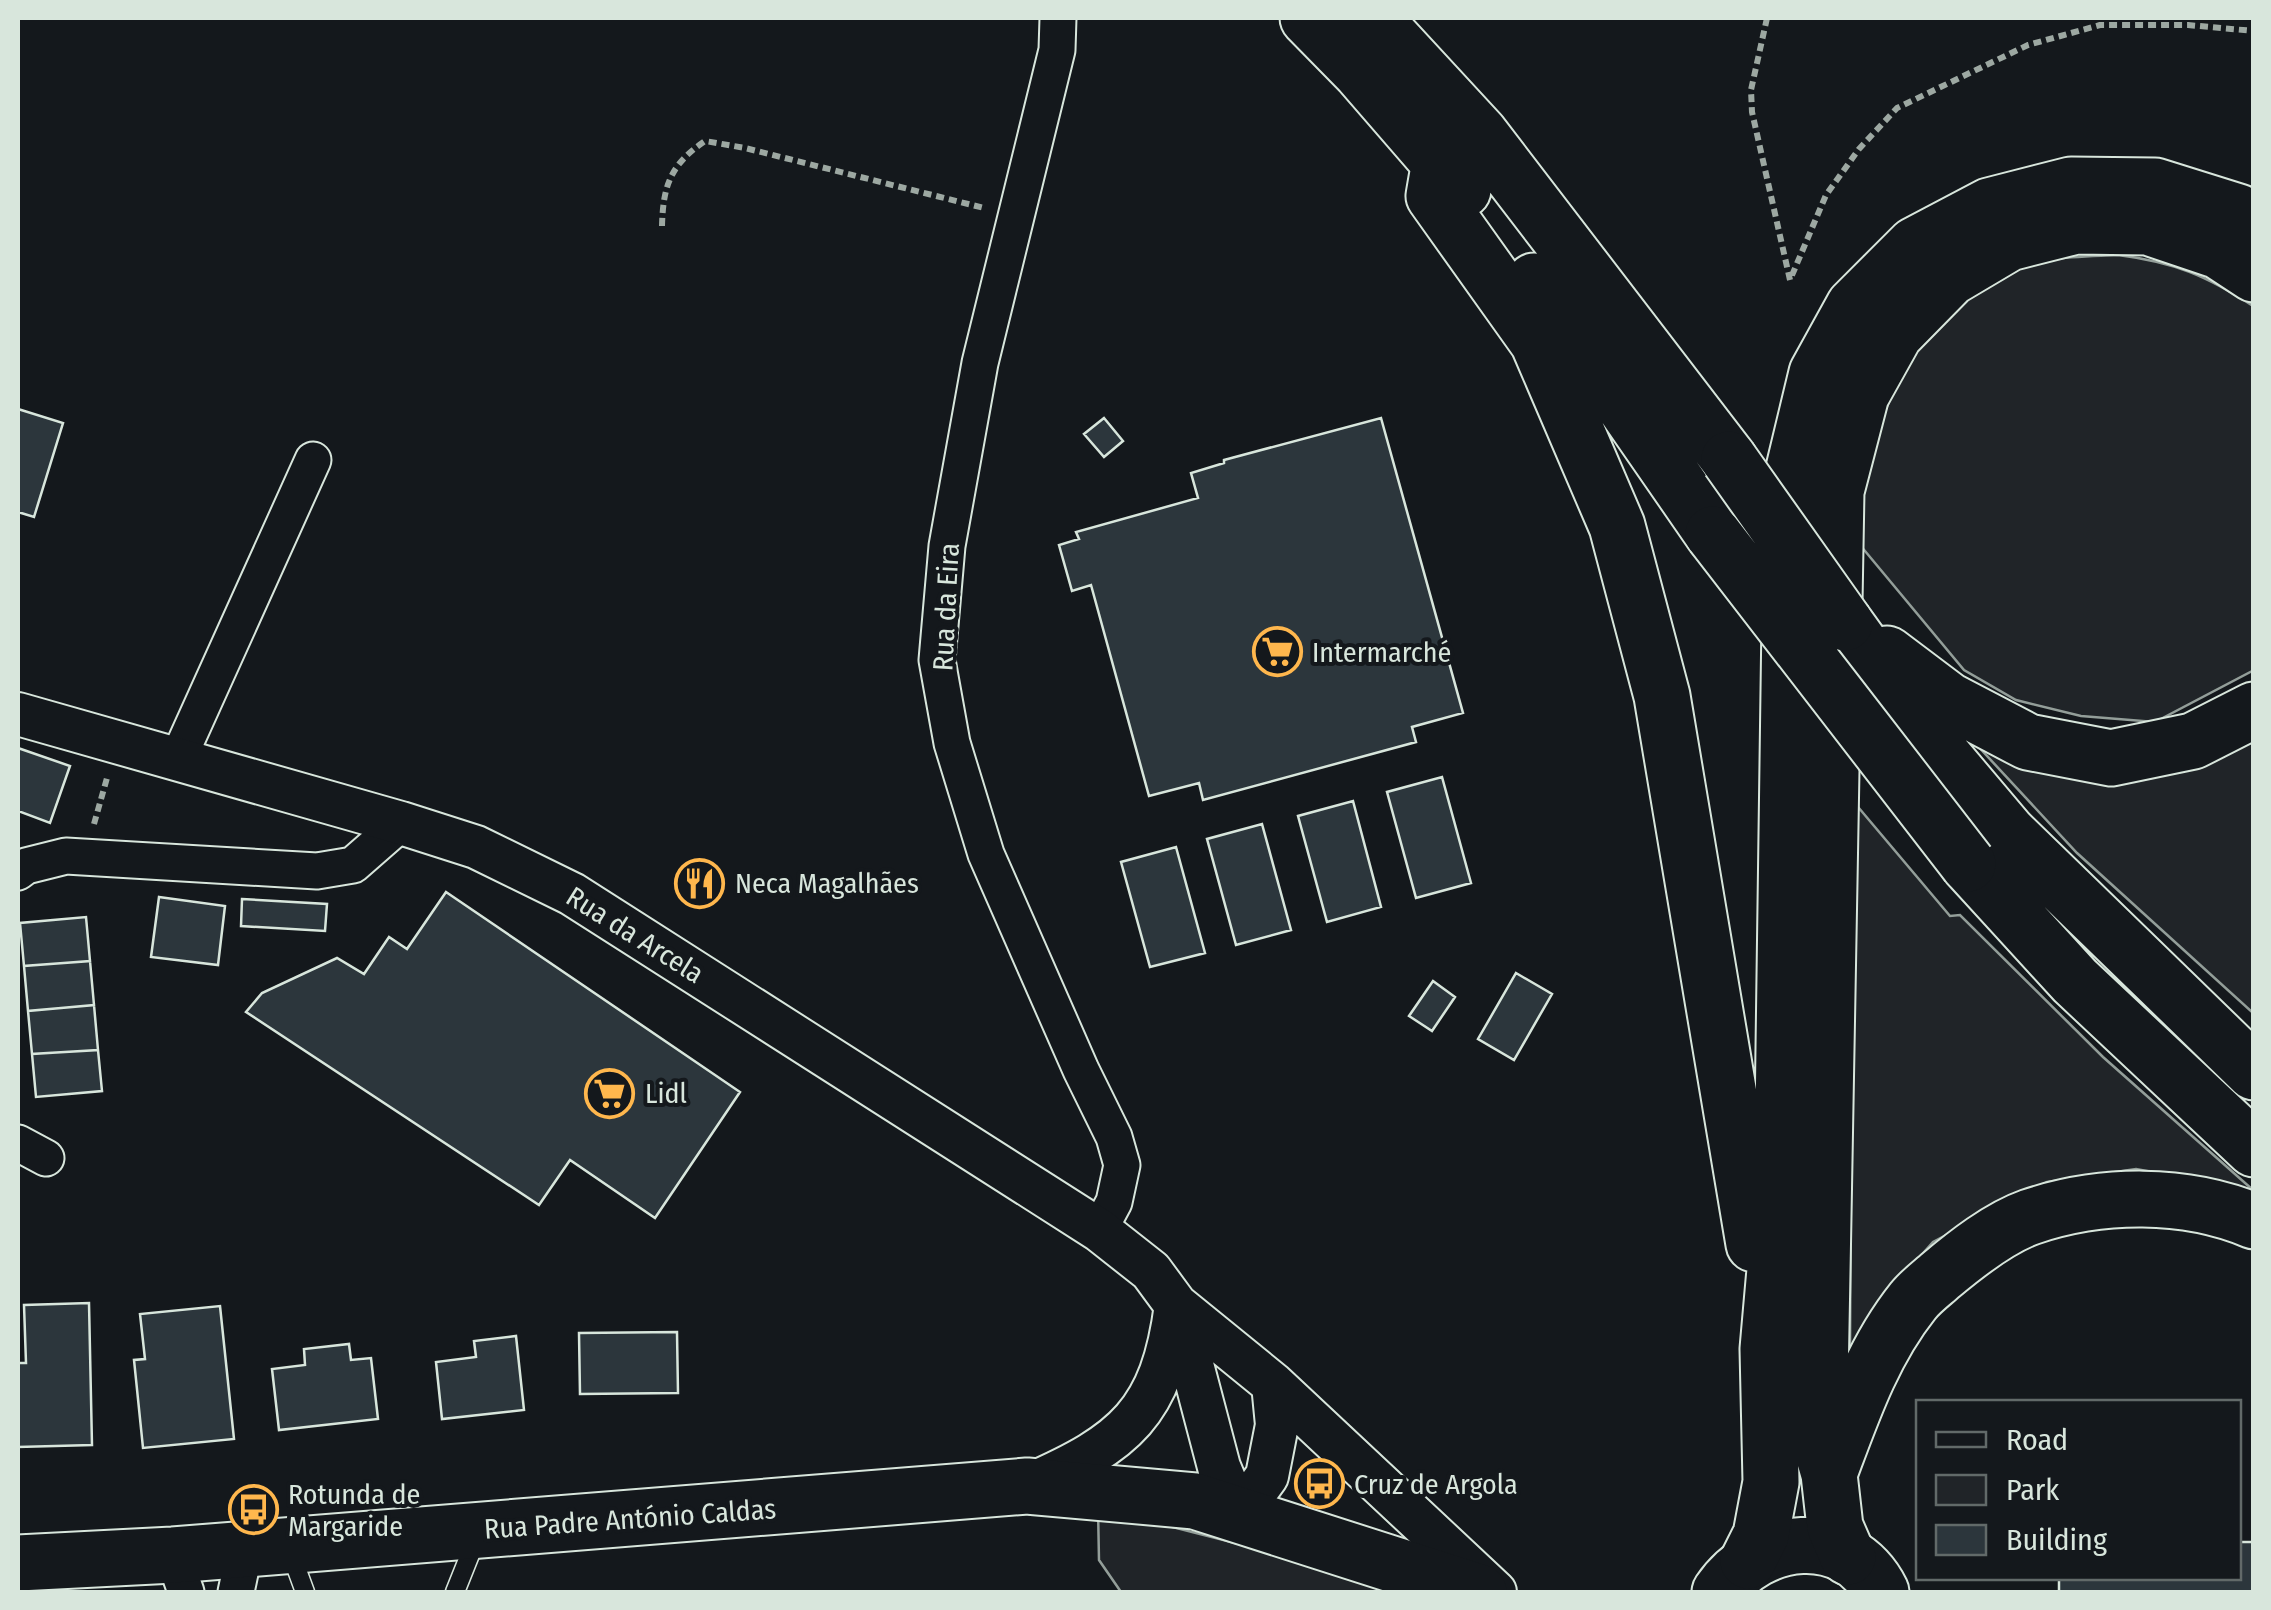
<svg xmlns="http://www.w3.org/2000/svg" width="2271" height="1610" viewBox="0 0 2271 1610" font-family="'Fira Sans Condensed',sans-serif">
	<rect width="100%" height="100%" fill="#14181c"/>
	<path fill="#202428" stroke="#939e99" stroke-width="2.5" d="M2118 255C2174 262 2207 276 2253 306L2254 670 2155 722 2081 716 2016 700 1964 670 1855 539C1874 440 1885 359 1972 295 1982 288 1993 278 2004 273 2038 256 2081 257 2118 255Z
		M1962 729C2017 749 2092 788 2151 778 2187 771 2220 755 2253 739V1013L2077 853Z
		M1853 801 1950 916 1960 915 2103 1057 2253 1190 2136 1169 2047 1182 1933 1242 1887 1294 1850 1349Z
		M1098 1508 1427 1592H1121L1099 1560Z"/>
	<path fill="#2c363c" stroke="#d8e6dc" stroke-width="2.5" d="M18 409 63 423 34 517 18 512Z
		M1104 418 1123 441 1104 457 1084 434Z
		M1381 418 1463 713 1412 727 1416 742 1203 800 1199 783 1149 796 1091 585 1072 591 1059 545 1079 539 1076 532 1198 498 1191 473 1224 463V460Z
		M18 748 70 766 50 823 18 811Z
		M1442 777 1471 883 1416 898 1387 792Z
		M1353 801 1381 907 1327 922 1298 816Z
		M1262 824 1291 930 1236 945 1207 839Z
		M1176 847 1205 953 1150 967 1121 862Z
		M446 892 740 1092 655 1218 570 1160 539 1205 246 1012 262 993 337 958 364 974 389 937 407 949Z
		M159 897 225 906 218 965 151 957Z
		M242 899 327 904 325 931 241 926Z
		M86 917 90 961 24 966 20 923Z
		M90 961 94 1005 28 1011 24 966Z
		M1516 973 1552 994 1514 1060 1478 1039Z
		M1433 981 1455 997 1432 1031 1409 1016Z
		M94 1005 98 1050 32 1054 28 1011Z
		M98 1050 102 1091 36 1097 32 1054Z
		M89 1303 92 1445 18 1447V1363H26L24 1305Z
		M220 1306 234 1439 143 1448 134 1360 145 1359 140 1314Z
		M677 1332 678 1393 580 1394 579 1333Z
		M516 1336 524 1410 442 1419 436 1362 476 1357 474 1341Z
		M349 1344 351 1360 371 1358 378 1419 279 1430 272 1369 305 1365 304 1349Z
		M2238 1542H2254V1592H2059V1578H2238Z"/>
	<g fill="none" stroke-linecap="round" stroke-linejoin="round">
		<defs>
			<path id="service" d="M290 1551 305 1592
				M455 1592 477 1537"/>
			<path id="minor" d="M1058 18 1057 50 980 363 947 546 937 660 952 743 986 854 1081 1070 1114 1137 1122 1165 1114 1202 1099 1230
				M177 761 313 460
				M18 872 26 866 66 856 317 871 353 865 401 823
				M18 1143 46 1158
				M173 1555 186 1592
				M236 1592 245 1549"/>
			<path id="tertiary" d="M18 714 401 823 476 847 572 894 1099 1230 1151 1271 1176 1305 1273 1384 1495 1592
				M1179 1315 1219 1467 1239 1515
				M1029 1485C1125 1443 1162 1413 1176 1305
				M1239 1515 1267 1476 1277 1425 1273 1384"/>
			<path id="primary" d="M18 1563 173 1555 1027 1486 1195 1501 1479 1592
				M1720 1592C1758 1536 1847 1524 1881 1592"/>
			<path id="trunk" d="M1308 18 1360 71 1463 190
				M1373 18 1480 134 1729 459
				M1440 161 1434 196 1538 342 1617 526 1662 696 1754 1244
				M1534 281 1567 323 1713 534
				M1845 623 1927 737 2008 833 2254 1072
				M1887 654 1948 700 2028 742 2111 758 2193 741 2254 710
				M1968 864 2075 981 2254 1149
				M1830 1471C1852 1412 1873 1351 1913 1301 1921 1291 1932 1283 1941 1275 1966 1254 1999 1228 2030 1217 2101 1193 2185 1192 2254 1221
				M1848 1557 1835 1527 1829 1474 1819 1439 1836 491 1861 395 1895 334 1950 278 2009 243 2076 226 2148 227 2219 251 2254 274
				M1748 1561 1761 1535 1771 1482 1768 1349 1782 1190 1792 477 1817 373 1854 306 1915 245 1989 206 2071 185 2155 186 2238 212 2254 222"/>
		</defs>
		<use href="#service" stroke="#d8e6dc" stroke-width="21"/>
		<use href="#minor" stroke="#d8e6dc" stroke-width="39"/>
		<use href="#tertiary" stroke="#d8e6dc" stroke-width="46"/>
		<use href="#primary" stroke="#d8e6dc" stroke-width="59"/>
		<use href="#trunk" stroke="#d8e6dc" stroke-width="59"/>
		<path stroke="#9da8a2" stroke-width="6" stroke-dasharray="8 5" stroke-linecap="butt" d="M1767 18 1751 90 1752 112 1790 280 1826 195 1859 149 1897 108 2028 45 2100 25H2188L2254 31
			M662 226C663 185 671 164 705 141L745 148 984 208
			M94 824 107 778"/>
		<use href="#service" stroke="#14181c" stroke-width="18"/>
		<use href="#minor" stroke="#14181c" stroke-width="35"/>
		<use href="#tertiary" stroke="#14181c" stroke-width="42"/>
		<use href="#primary" stroke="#14181c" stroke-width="55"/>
		<use href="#trunk" stroke="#14181c" stroke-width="55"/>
		<defs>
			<path id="trunk-bridge" d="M1729 459 1845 623
				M1713 534 1968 864"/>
		</defs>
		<use href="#trunk-bridge" stroke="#d8e6dc" stroke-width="59" stroke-linecap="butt"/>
		<use href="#trunk-bridge" stroke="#14181c" stroke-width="55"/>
	</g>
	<defs>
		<symbol id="supermarket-ring" viewBox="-11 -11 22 22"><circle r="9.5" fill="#14181c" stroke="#ffb74d" stroke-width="1.5"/><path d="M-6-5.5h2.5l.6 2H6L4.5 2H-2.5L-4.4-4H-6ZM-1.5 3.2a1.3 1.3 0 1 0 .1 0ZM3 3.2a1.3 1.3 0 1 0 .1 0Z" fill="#ffb74d"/></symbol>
		<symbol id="restaurant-ring" viewBox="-11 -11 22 22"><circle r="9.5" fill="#14181c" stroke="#ffb74d" stroke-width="1.5"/><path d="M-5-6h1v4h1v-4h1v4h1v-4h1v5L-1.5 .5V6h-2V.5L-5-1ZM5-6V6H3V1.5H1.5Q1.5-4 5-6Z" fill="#ffb74d"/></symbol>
		<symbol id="bus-ring" viewBox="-11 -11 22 22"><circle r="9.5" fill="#14181c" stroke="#ffb74d" stroke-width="1.5"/><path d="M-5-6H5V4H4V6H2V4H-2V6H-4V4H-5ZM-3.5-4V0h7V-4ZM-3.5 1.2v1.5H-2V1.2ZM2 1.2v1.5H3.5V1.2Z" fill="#ffb74d"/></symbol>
	</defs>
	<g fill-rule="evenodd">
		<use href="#supermarket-ring" x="1250" y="624" width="55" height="55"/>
		<use href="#restaurant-ring" x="672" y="856" width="55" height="55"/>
		<use href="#supermarket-ring" x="582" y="1066" width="55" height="55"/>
		<use href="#bus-ring" x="1292" y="1456" width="55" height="55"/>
		<use href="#bus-ring" x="226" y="1482" width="55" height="55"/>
	</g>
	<g text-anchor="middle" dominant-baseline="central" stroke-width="8" stroke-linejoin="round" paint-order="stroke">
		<g font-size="28" fill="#d8e6dc" stroke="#14181c">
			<text transform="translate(946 607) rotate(-87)">Rua da Eira</text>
			<text transform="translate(635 935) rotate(32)">Rua da Arcela</text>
			<text transform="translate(630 1519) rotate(-4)">Rua Padre António Caldas</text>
		</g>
		<g font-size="28" fill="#d8e6dc" stroke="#14181c" text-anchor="start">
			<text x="1312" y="652">Intermarché</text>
			<text x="735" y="883">Neca Magalhães</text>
			<text x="645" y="1093">Lidl</text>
			<text x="1354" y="1484">Cruz de Argola</text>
			<text x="288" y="1494">Rotunda de<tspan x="288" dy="32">Margaride</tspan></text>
		</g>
	</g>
	<rect width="2271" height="1610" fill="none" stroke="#d8e6dc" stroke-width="40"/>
	<rect x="1916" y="1400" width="325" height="180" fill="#14181c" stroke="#626a69" stroke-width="2.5"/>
	<rect x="1936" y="1432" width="50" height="15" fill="#14181c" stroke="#626a69" stroke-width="2.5"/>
	<text x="2006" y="1450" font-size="30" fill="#d8e6dc">Road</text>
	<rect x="1936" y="1475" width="50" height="30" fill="#202428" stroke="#626a69" stroke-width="2.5"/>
	<text x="2006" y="1500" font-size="30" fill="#d8e6dc">Park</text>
	<rect x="1936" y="1525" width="50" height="30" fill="#2c363c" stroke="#626a69" stroke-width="2.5"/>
	<text x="2006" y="1550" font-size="30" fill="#d8e6dc">Building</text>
</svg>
